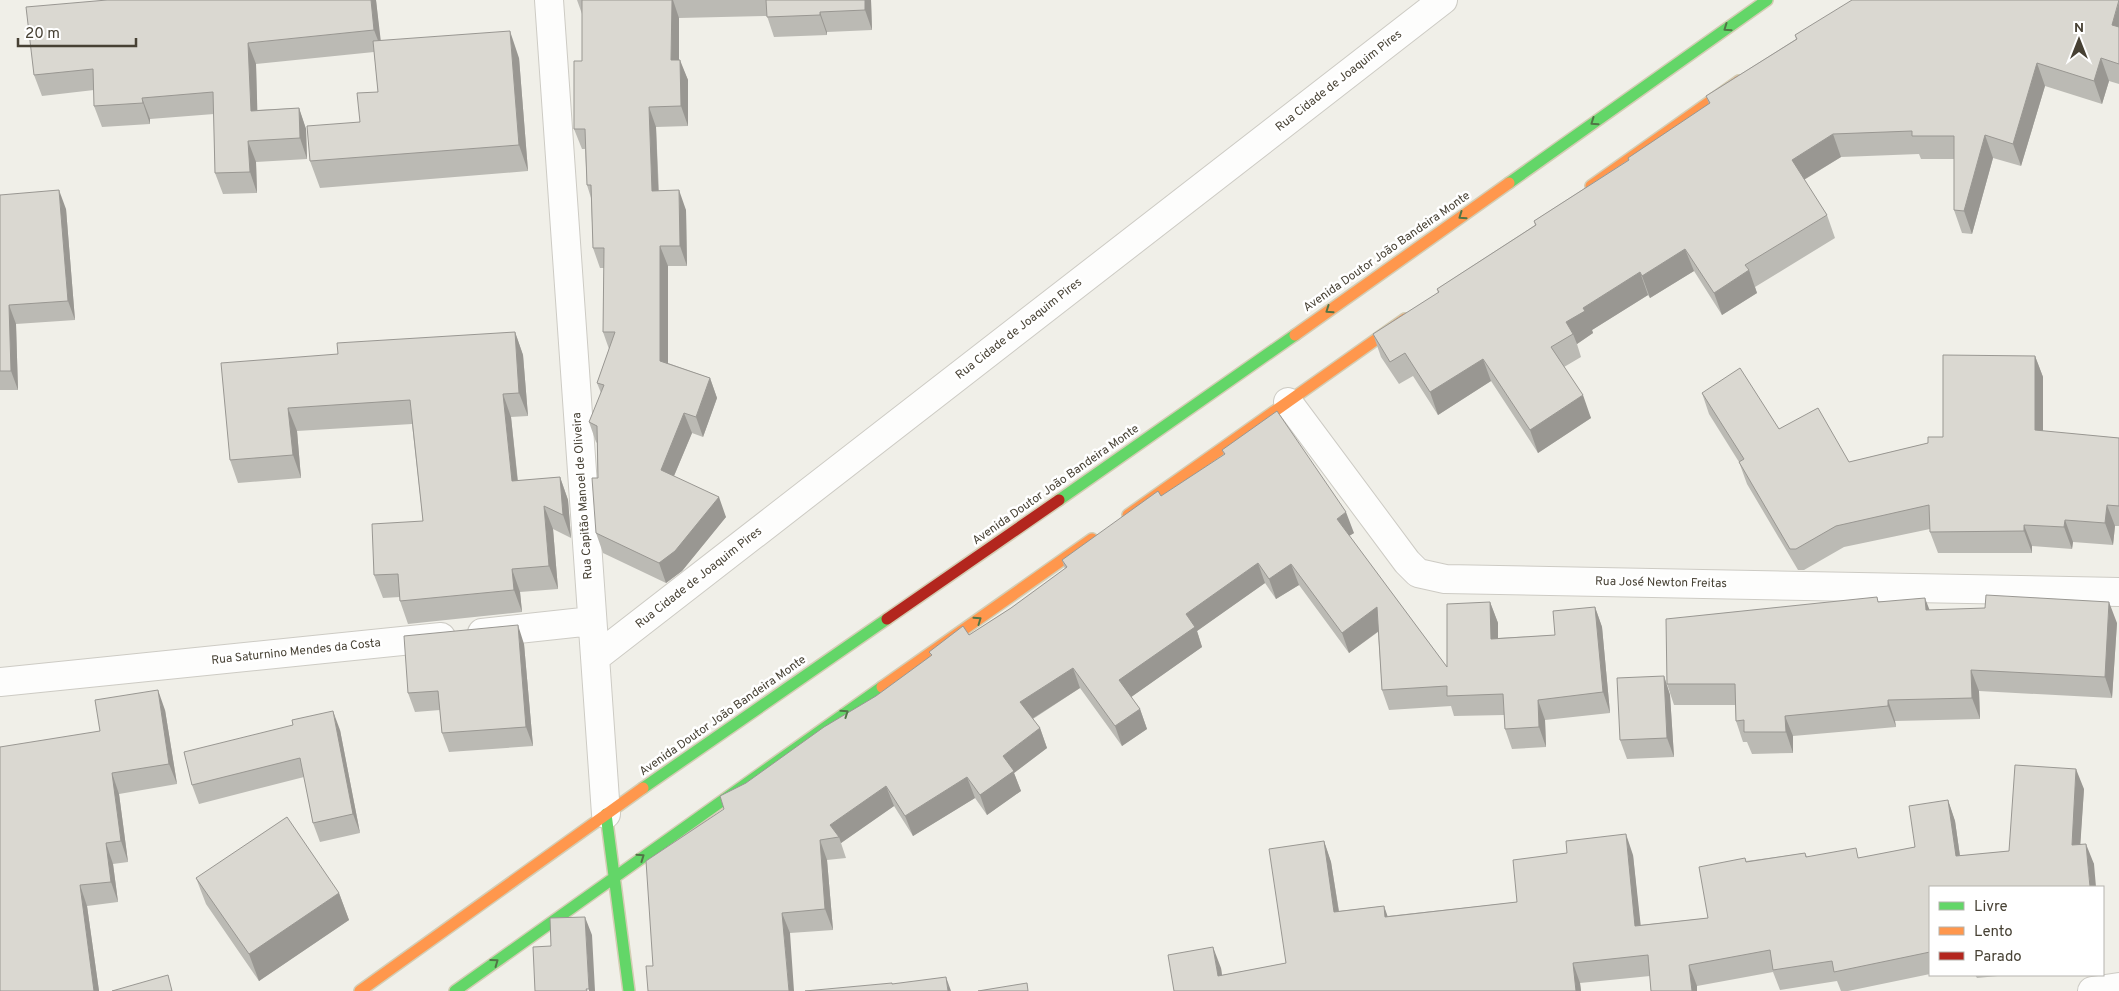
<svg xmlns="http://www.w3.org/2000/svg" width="2119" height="991" viewBox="0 0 2119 991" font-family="Overpass,sans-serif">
	<rect width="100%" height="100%" fill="#f0efe8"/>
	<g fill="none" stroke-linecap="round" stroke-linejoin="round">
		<defs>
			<path id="street" d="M549 0 606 814
				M1288 402 1407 562 1418 573 1445 579 2119 592
				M482 633 592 621
				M595 658 1443 0
				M0 682 441 637
				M2092 991 2119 987"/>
			<path id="fast" d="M1509 183 1767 0
				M1059 500 1295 335
				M643 788 887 619
				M606 814 629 991
				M455 991 882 687"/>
			<path id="slow" d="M1591 186 1739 81
				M1295 335 1509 183
				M1128 515 1405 319
				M882 687 1092 539
				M360 991 643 788"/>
			<path id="jam" d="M887 619 1059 500"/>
		</defs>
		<use href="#street" stroke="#cdcbc4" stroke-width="30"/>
		<use href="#fast" stroke="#d4cdb4" stroke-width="14"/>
		<use href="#slow" stroke="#d4cdb4" stroke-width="14"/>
		<use href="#jam" stroke="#d4cdb4" stroke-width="14"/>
		<use href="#street" stroke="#fdfdfc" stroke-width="28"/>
		<use href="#fast" stroke="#63d668" stroke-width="11"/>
		<use href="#slow" stroke="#ff974d" stroke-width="11"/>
		<use href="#jam" stroke="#b3261e" stroke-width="11"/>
	</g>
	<path fill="#bbbab4" d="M107 0H376L380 40 519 58 528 171 320 188 310 161 360 122 378 92 374 52 256 64 257 110 299 108 306 129 307 159 256 162 257 193 223 194 215 173 214 114 150 119V124L102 127 94 106V90L42 96 34 75Z
		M577 0H871L872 30 827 32V35L774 37 767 16 679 18V60L688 80V126L656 127 659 191 686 210 687 266H668V363L710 378 717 398 703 437 692 433 674 476 726 517 682 571 666 583 603 553 596 533 598 478 597 443 596 442 589 422 601 393 597 383 609 349 603 332 604 268H600L593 248 591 198 587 185 585 149H582L574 129 582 61V14Z
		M2119 0V84L2109 81 2102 104 2045 86 2021 166 1993 158 1972 234 1962 233 1954 210V159H1921L1919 154 1841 157 1804 180 1827 215 1835 238 1755 287 1757 293 1722 315 1694 271 1650 298 1648 295 1592 330 1593 333 1577 344 1581 357 1564 367 1591 418 1538 453 1491 381 1438 415 1413 376 1399 384 1381 357 1373 334 1438 293 1437 289 1535 225 1534 221 1628 160 1709 104 1706 96 1796 39 1795 35Z
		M0 195 66 209 75 320 16 324 18 390H0Z
		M515 332 523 355 528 416 511 417 518 481 560 477 568 500 571 538 553 529 558 589 520 592 522 612 408 624 400 601V597L383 598 374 575 423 521 412 424 297 431 301 478 238 483 230 460 338 354Z
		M2035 356 2043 377V431L2119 438V526H2115L2113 545 2073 542 2072 549 2032 546V553H1938L1930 532V529L1844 547 1804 570H1798L1747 484 1739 462 1709 414 1702 393 1849 462 1928 443 1943 437Z
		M1222 450 1354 533 1349 536 1447 667 1490 602 1498 623V638L1555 635 1595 607 1602 627 1610 713 1545 720 1546 747 1512 749 1505 729 1504 715 1454 716 1451 706 1389 710 1382 690 1378 632 1349 653 1299 585 1276 599 1265 583 1197 631 1202 647 1131 697 1140 709 1147 729 1122 746 1080 688 1033 719 1040 728 1047 748 1014 773 1021 791 987 815 975 798 913 836 894 806 841 843 846 858 827 860 833 930 790 933 653 966 724 809 746 783 876 696 931 656 929 652 969 635 1011 608 1065 569 1062 560 1224 455Z
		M1879 602 1930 610 2117 623 2112 698 1979 691 1980 719 1895 721 1896 727 1793 736V753L1752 754 1747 742H1743L1736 721 1735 705H1674L1667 684Z
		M524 644 533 746 449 752 442 733 440 710 415 712 408 693Z
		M1664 676 1670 695 1674 757 1627 759 1620 740Z
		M165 710 177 784 119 794 128 862 113 864 118 902 87 906 99 991H0L100 731Z
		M340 730 360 833 320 842 313 823 304 777 199 804 192 785Z
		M2084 789 2080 844 2094 864 1930 887V974L1848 991H1841L1837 981 1780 990 1773 972 1697 986V991H1651L1650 976 1580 983 1581 991H1174L1221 968 1222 975 1286 963 1324 841 1331 862 1339 911 1384 906 1387 916 1517 902 1633 855 1640 925 1708 918 1745 858 1746 861 1805 853 1807 857 1860 858 1915 847 1948 800 1955 821 1960 856 2009 851Z
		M196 878 339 893 349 920 259 981 206 904Z
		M1975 975H2008L1977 978Z"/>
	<path fill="#999792" d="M371 0H376L382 51 374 30Z
		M672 0H673L679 18V80L671 60Z
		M865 0H871L872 30 865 10Z
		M2119 2V46L2112 25Z
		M820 12 827 32V35L820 15Z
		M510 31 519 58 528 171 519 145Z
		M248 43 256 64 258 132 251 111Z
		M2101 58 2109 81 2102 104 2094 81Z
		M680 60 688 80V126L681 106Z
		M2037 63 2045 86 2021 166 2013 144Z
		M142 98 150 119V124L143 103Z
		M649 107 656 127 659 211 652 191Z
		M299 108 306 129 307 159 300 138Z
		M1833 134 1841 157 1800 182 1792 160Z
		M1985 135 1993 158 1972 234 1964 211Z
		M248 141 256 162 257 193 250 172Z
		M59 190 66 209 75 320 68 301Z
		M679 190 686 210 687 266 680 246Z
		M660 246 668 266V381L660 361Z
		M1685 249 1694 271 1650 298 1642 276Z
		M1749 270 1757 293 1722 315 1714 293Z
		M1640 272 1648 295 1592 330 1593 333 1577 344 1573 334 1566 322 1583 308Z
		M9 305 16 324 18 390 11 371Z
		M515 332 523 355 528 416 519 393Z
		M2035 356 2043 377V452L2035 430Z
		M1483 359 1491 381 1438 415 1430 392Z
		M710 378 717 398 703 437 696 417Z
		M503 394 511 417 520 504 512 481Z
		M1583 395 1591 418 1538 453 1530 430Z
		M288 408 297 431 301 478 293 455Z
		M684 413 692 433 668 490 661 470Z
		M560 477 568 500 571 538 563 515Z
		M719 497 726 517 682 571 666 583 659 563Z
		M2107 505 2115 526 2113 545 2105 523Z
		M544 506 553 529 558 589 549 566Z
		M1346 512 1354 533 1344 539 1337 519Z
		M2065 520 2073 542 2072 549 2064 527Z
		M2024 525 2032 546V553L2024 531Z
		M1258 563 1265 583 1197 631 1202 647 1127 700 1119 680 1186 614Z
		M1291 564 1299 585 1276 599 1269 579Z
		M512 569 520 592 522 612 514 590Z
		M1925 598 1933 619 1926 610Z
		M1490 602 1498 623V659L1491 639Z
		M2109 602 2117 623 2112 698 2105 677Z
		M1377 607 1384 627 1349 653 1342 633Z
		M1595 607 1602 627 1610 713 1603 692Z
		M518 625 524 644 533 746 526 727Z
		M1073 668 1080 688 1027 722 1020 702Z
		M1971 670 1979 691 1980 719 1972 698Z
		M1664 676 1670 695 1674 757 1667 738Z
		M158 690 165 710 177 784 169 764Z
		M1538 700 1545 720 1546 747 1539 727Z
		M1888 700 1895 721 1896 727 1888 706Z
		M1140 709 1147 729 1122 746 1115 726Z
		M333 711 340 730 360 833 353 814Z
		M1785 716 1793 736V753L1786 732Z
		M1040 728 1047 748 1014 773 1021 791 987 815 980 795 1003 756Z
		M2076 769 2084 789 2079 865 2072 845Z
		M112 773 119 794 128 862 121 841Z
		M967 777 975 798 913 836 905 816Z
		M886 786 894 806 841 843 839 837 830 825Z
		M1948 800 1955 821 1963 877 1956 856Z
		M1626 834 1633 855 1643 946 1635 926Z
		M820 840 827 860 833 930 825 909Z
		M1324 841 1331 862 1342 932 1334 912Z
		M106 843 113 864 118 902 111 882Z
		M2086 844 2094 864 2096 887H2090Z
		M80 885 87 906 99 991H94Z
		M339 893 349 920 259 981 249 954Z
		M1384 906 1391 926 1385 917Z
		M782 913 790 933 794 991H789Z
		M585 917 592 935 595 991H589V989Z
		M1213 947 1221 968 1224 991 1218 976Z
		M1573 963 1580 983 1581 991H1576Z
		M1689 965 1697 986V991H1692Z
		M946 977 951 991H948Z"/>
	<path fill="#dad8d1" stroke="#999792" d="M107 0H371L374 30 248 43 251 111 299 108 300 138 248 141 250 172 215 173 213 92 142 98 143 103 94 106 93 69 34 75 26 7Z
		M582 0H672L671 60H680L681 106 649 107 652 191 679 190 680 246H660V361L710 378 696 417 684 413 661 470 719 497 675 551 659 563 596 533 592 478H598L597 426 589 422 604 385 597 383 615 332H603L604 248H593L591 185H587L585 129H574V61H582Z
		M766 0H865V10L820 12V15L767 17Z
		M1852 0H2119L2112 25 2119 27V64L2101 58 2094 81 2037 63 2013 144 1985 135 1964 211 1954 210V136H1912V131L1833 134 1792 160 1827 215 1745 265 1749 270 1714 293 1685 249 1642 276 1640 272 1583 308 1585 311 1566 322 1573 334 1551 347 1583 395 1530 430 1483 359 1430 392 1405 353 1390 362 1373 334 1439 292 1437 289 1536 225 1534 221 1629 160 1628 158 1710 103 1706 96 1797 39 1795 35Z
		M510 31 519 145 310 161 307 126 360 122 357 93 378 92 373 41Z
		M59 190 68 301 9 305 11 371H0V195Z
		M515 332 519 393 503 394 512 481 560 477 563 515 544 506 549 566 512 569 514 590 400 601 398 574 374 575 372 524 423 521 410 400 288 408 293 455 230 460 221 363 338 354 337 343Z
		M1943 355 2035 356V430L2119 438V506L2107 505 2105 523 2065 520 2064 527 2024 525V531L1930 532 1929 505 1836 526 1796 549H1790L1739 462 1744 459 1702 393 1740 368 1779 429 1818 408 1849 462 1928 443V437H1943Z
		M1277 411 1346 512 1337 519 1447 667V604L1490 602 1491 639 1555 635 1553 611 1595 607 1603 692 1538 700 1539 727 1505 729 1503 694 1447 696V686L1382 690 1377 607 1342 633 1291 564 1269 579 1258 563 1186 614 1195 627 1119 680 1140 709 1115 726 1073 668 1020 702 1040 728 1003 756 1014 771 980 795 967 777 905 816 886 786 830 825 839 837 820 840 825 909 782 913 789 991H648L646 966H653L646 861 724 809 720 796 746 783 824 727 876 696 932 655 929 652 963 626 969 635 1011 608 1067 567 1062 560 1158 491 1161 496 1225 454 1222 450Z
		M1986 595 2109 602 2105 677 1971 670 1972 698 1888 700V706L1785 716 1786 732H1744V720L1736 721 1735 684H1667L1666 619 1877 597 1878 602 1925 598 1926 610 1985 608Z
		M518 625 526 727 442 733 438 691 408 693 404 636Z
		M1664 676 1667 738 1620 740 1617 678Z
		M158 690 169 764 112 773 121 841 106 843 111 882 80 885 94 991H0V747L100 731 95 700Z
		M333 711 353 814 313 823 300 758 192 785 184 752 293 725 292 720Z
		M2015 765 2076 769 2072 845 2086 844 2090 887H1930V952L1834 972 1832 961 1773 970 1770 950 1689 965 1692 991H1651L1648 955 1573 963 1576 991H1174L1168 955 1213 947 1218 976 1286 963 1269 849 1324 841 1334 912 1384 906 1385 917 1517 902 1513 860 1567 853 1566 841 1626 834 1635 926 1708 918 1699 867 1745 858 1746 862 1805 853 1806 857 1856 848 1858 858 1915 847 1909 806 1948 800 1956 856 2009 851Z
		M287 817 339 893 249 954 196 878Z
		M585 917 589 989H586L587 991H535L533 947 551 946 550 918Z
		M168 975 172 991H112Z
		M946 977 948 991H805L892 983V984Z
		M1027 983 1028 991H978Z"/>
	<defs><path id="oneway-chevron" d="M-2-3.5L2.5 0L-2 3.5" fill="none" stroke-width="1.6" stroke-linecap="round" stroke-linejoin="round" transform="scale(1.25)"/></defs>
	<g stroke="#517546">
		<use href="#oneway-chevron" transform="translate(1727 28) rotate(145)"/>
		<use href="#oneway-chevron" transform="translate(1594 122) rotate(145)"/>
		<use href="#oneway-chevron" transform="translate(1462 216) rotate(145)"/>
		<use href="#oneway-chevron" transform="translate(1329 310) rotate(145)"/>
		<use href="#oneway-chevron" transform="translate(978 620) rotate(-35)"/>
		<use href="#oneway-chevron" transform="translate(845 713) rotate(-35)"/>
		<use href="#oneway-chevron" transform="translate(641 857) rotate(-35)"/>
		<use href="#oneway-chevron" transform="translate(495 962) rotate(-36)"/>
	</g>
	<g text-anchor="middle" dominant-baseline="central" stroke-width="5" stroke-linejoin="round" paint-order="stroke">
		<g font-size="12" fill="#474134" stroke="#fff">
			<text transform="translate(1339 81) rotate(-38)">Rua Cidade de Joaquim Pires</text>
			<text transform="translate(1387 252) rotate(-35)">Avenida Doutor João Bandeira Monte</text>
			<text transform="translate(1019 329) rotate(-38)">Rua Cidade de Joaquim Pires</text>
			<text transform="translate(1056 485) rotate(-35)">Avenida Doutor João Bandeira Monte</text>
			<text transform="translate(583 496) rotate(-94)">Rua Capitão Manoel de Oliveira</text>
			<text transform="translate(699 578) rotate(-38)">Rua Cidade de Joaquim Pires</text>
			<text transform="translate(1661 583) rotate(1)">Rua José Newton Freitas</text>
			<text transform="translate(296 652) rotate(-6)">Rua Saturnino Mendes da Costa</text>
			<text transform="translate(723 716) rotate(-35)">Avenida Doutor João Bandeira Monte</text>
		</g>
	</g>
	<rect x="1929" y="886" width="175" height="90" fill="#ffffff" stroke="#b5b3ae"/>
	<rect x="1939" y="902" width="25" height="8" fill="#63d668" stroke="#b5b3ae"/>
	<text x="1974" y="911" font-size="15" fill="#474134">Livre</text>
	<rect x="1939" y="927" width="25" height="8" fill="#ff974d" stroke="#b5b3ae"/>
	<text x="1974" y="936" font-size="15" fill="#474134">Lento</text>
	<rect x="1939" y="952" width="25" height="8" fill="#b3261e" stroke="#b5b3ae"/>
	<text x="1974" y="961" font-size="15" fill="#474134">Parado</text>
	<g transform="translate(2079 40)" stroke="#ffffff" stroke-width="4" paint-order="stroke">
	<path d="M0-4L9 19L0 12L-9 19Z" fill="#474134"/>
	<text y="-8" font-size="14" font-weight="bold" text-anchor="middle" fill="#474134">N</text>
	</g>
	<path d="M18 38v8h118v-8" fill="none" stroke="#474134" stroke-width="2.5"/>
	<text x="25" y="38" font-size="15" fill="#474134" stroke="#ffffff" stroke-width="4" paint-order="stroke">20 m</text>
</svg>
